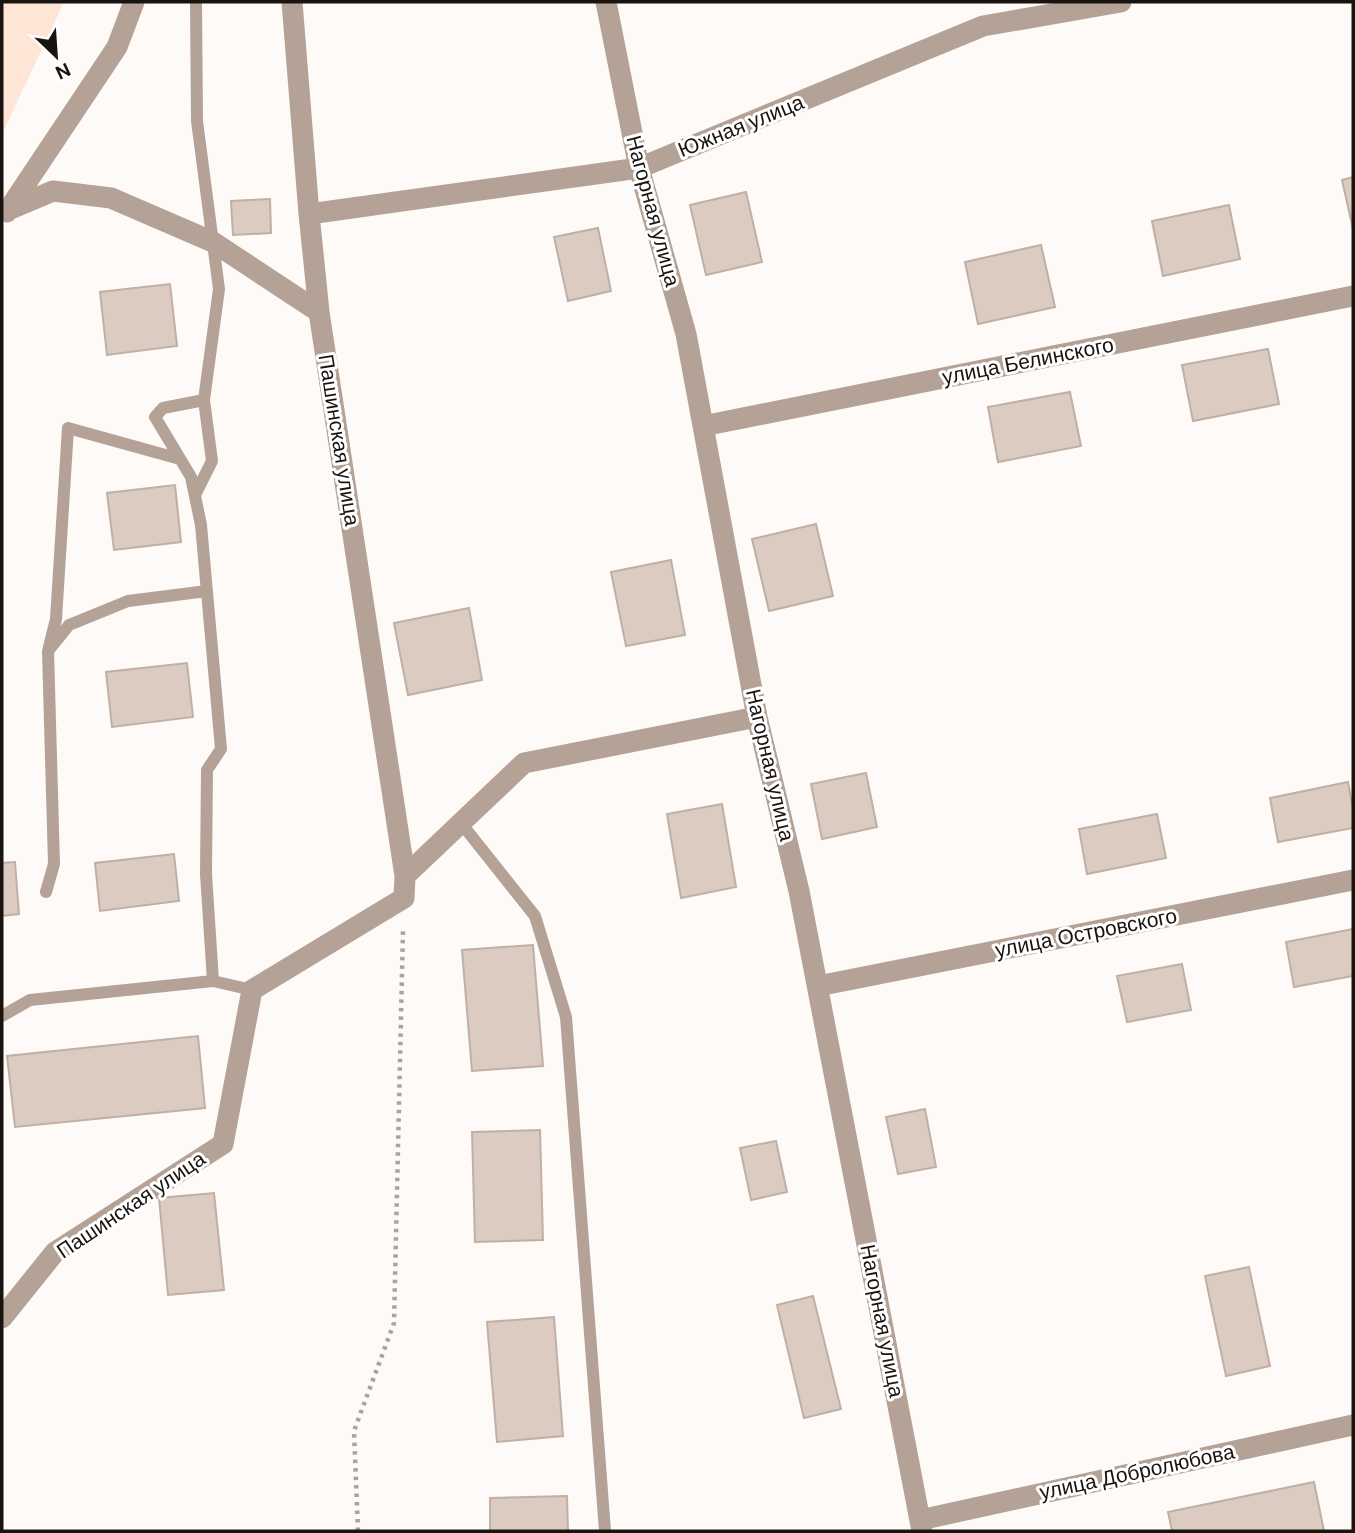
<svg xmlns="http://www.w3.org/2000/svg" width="1355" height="1533" viewBox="0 0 1355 1533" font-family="'DM Sans',sans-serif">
	<rect width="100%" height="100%" fill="#fefaf8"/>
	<path fill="#fee5d5" d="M2 2H64L2 134Z"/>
	<path fill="#dccbc0" stroke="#c0afa5" stroke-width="2" d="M1353 177V229L1342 180Z
		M746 192 762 262 706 275 690 205Z
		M270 199 271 233 233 235 231 201Z
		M1229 205 1240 259 1163 276 1152 221Z
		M598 228 611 291 568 301 554 237Z
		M1041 245 1055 307 978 324 965 262Z
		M170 284 177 346 107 355 100 292Z
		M1268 349 1279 404 1193 421 1182 365Z
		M1070 392 1081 446 998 462 988 407Z
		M175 485 181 542 114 550 107 493Z
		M816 524 833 596 769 611 752 539Z
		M671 560 685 635 626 646 611 572Z
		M469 608 482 680 408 695 394 623Z
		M187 663 193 717 112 727 106 672Z
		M866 773 877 827 822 839 811 784Z
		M1348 782 1353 809V828L1278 842 1270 798Z
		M722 804 736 887 681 898 667 814Z
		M1157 814 1166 858 1087 874 1079 829Z
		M174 854 179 901 100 911 95 863Z
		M15 862 19 914 2 916V863Z
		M1353 929V976L1294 987 1286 942Z
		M533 945 543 1066 472 1071 462 950Z
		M1182 964 1191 1010 1127 1022 1117 976Z
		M198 1036 205 1108 15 1127 7 1056Z
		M925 1109 936 1167 898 1174 886 1117Z
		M540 1130 543 1240 475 1242 472 1132Z
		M776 1141 787 1192 751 1200 740 1148Z
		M214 1193 224 1290 168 1295 159 1198Z
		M1249 1267 1270 1366 1226 1376 1205 1276Z
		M813 1296 841 1409 804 1418 777 1305Z
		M554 1317 563 1436 497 1442 487 1322Z
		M1314 1482 1324 1531H1172L1168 1512Z
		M567 1496 568 1531H490V1498Z"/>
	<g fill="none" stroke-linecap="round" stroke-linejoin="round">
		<path stroke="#a8a3a0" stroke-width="4.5" stroke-dasharray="3.5 5" stroke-linecap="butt" d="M358 1531 354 1431 394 1323 403 930"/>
		<path stroke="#b4a296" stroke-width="12" d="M196 2 197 121 219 289 204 400 163 408 155 417 191 477 201 525 221 749 207 770 206 874 213 981
			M195 495 212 461 204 400
			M49 647 56 619 68 428 180 459
			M461 823 535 916 566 1017 605 1531
			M46 892 54 864 48 651 69 625 128 601 207 591
			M2 1016 30 1000 213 981 252 990"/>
		<path stroke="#b4a296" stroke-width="21" d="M606 2 639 168 686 334 757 717 799 891 922 1531
			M8 210 53 191 111 198 213 242 319 312
			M7 212 117 47 134 2
			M309 214 639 168 983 26 1121 2
			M703 426 1353 296
			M405 876 524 763 757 717
			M818 986 1353 880
			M2 1318 55 1252 223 1144 252 990 404 898 405 876 319 312 309 214 292 2
			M920 1520 1353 1425"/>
	</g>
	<g text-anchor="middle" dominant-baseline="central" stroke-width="6" stroke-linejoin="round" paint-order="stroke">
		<g font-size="21" fill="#1a1410" stroke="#fff">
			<text transform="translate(741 126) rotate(-22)">Южная улица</text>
			<text transform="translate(653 211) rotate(75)">Нагорная улица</text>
			<text transform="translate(1028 361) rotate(-11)">улица Белинского</text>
			<text transform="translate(339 440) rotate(81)">Пашинская улица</text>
			<text transform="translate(770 765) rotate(77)">Нагорная улица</text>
			<text transform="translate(1086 933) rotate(-11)">улица Островского</text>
			<text transform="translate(131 1205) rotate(-34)">Пашинская улица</text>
			<text transform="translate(882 1321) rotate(79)">Нагорная улица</text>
			<text transform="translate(1137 1472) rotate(-12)">улица Добролюбова</text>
		</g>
	</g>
	<rect width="1355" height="1533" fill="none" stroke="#1a1410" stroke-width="7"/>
	<g transform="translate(56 56) rotate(155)" stroke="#ffffff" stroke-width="5" paint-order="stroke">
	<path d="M0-5L12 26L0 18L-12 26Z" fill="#1a1410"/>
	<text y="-10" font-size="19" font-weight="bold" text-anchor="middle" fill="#1a1410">N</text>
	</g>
</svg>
